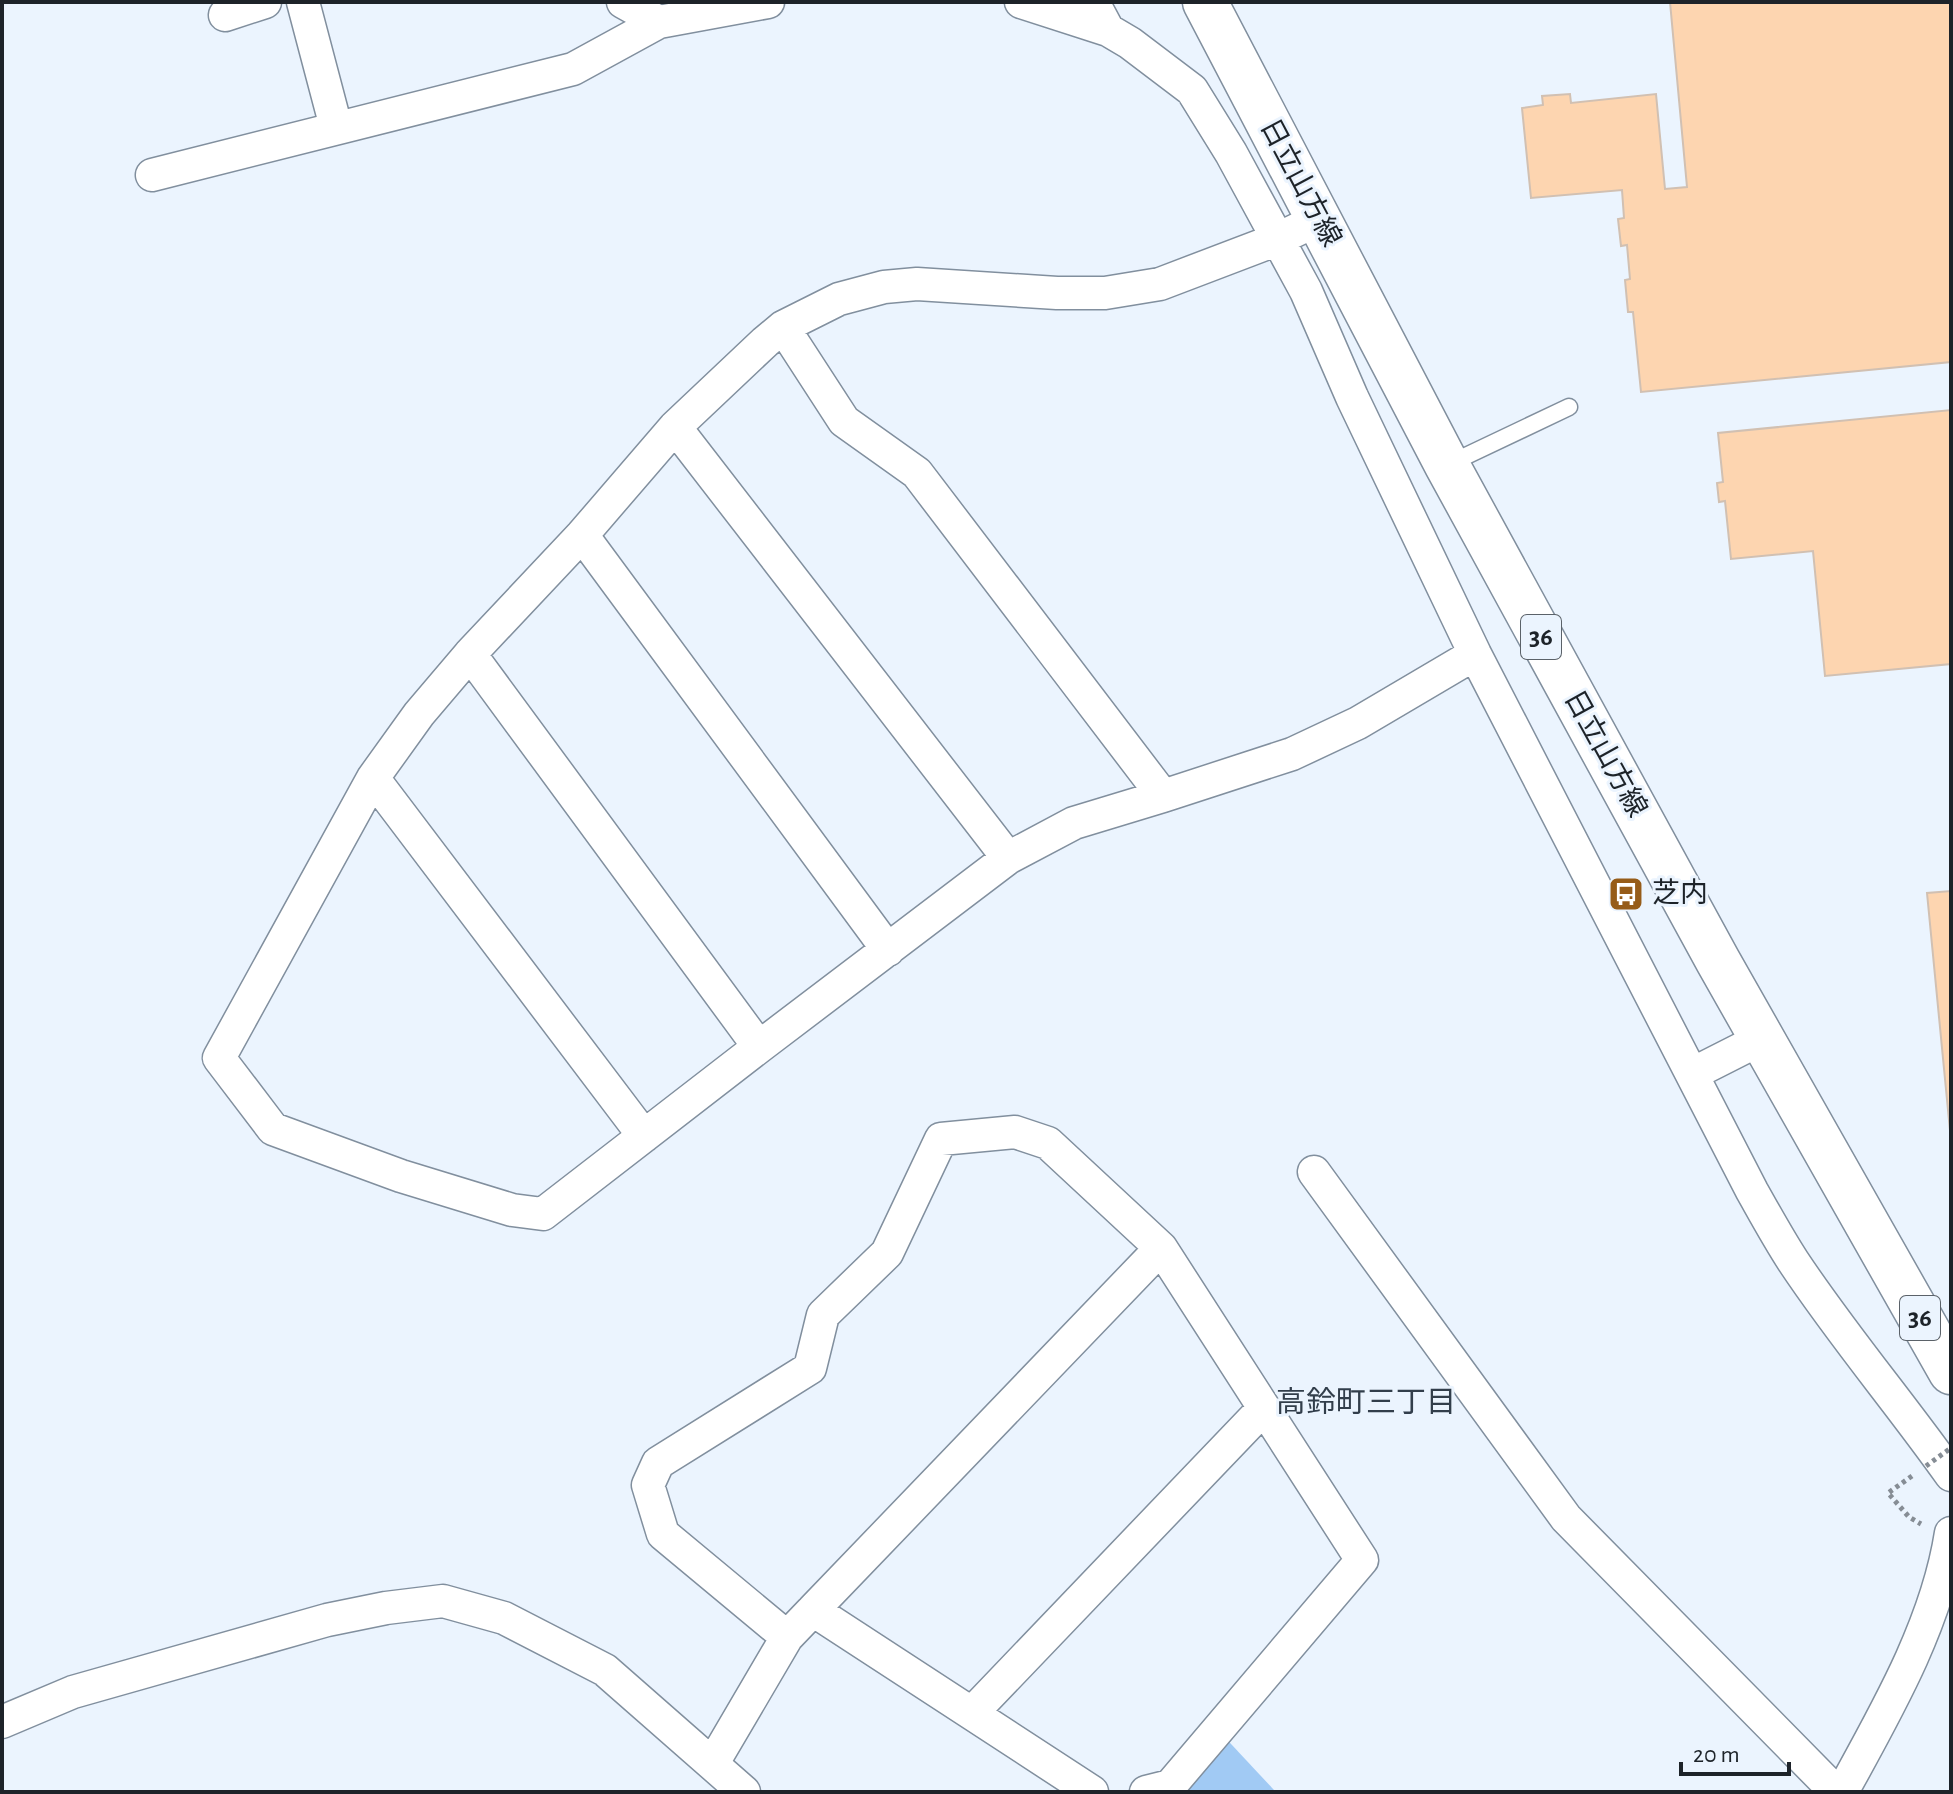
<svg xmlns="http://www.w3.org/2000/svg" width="1953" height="1794" viewBox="0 0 1953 1794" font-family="'Alegreya Sans','Noto Sans JP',sans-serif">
	<rect width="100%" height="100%" fill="#ebf4fe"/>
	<path fill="#a1caf4" d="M1218 1730 1274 1790 1272 1792H1187L1184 1769Z"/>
	<path fill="#fdd5b0" stroke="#d1c0b2" stroke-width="2" d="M1670 2H1951V362L1641 392 1633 312H1628L1625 280 1630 279 1627 245 1621 246 1618 219 1624 218 1622 190 1531 198 1522 108 1543 105 1542 96 1570 94 1571 103 1656 94 1665 189 1687 187Z
		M1951 410V664L1825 676 1813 551 1731 559 1725 501 1719 502 1717 483 1723 482 1718 433Z
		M1951 891V1141L1927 893Z"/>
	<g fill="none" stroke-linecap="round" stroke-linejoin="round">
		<defs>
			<path id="service" d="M1449 464 1569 407"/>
			<path id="minor" d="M303 2 336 127
				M623 2 659 22
				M1021 2 1108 30
				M1093 2 1108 30 1130 43 1192 90 1231 153 1306 291 1352 397 1475 654 1752 1191C1765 1214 1778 1238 1793 1261 1842 1335 1900 1403 1951 1475
				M225 15 265 2
				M152 175 573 69 659 22 768 2
				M1319 219 1278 239 1160 284 1105 293H1057L917 284 884 287 839 299 783 327 765 342 675 427 582 535 470 654 419 714 373 778 219 1058 273 1129 401 1176 512 1210 543 1214 759 1047 1008 858 1074 823 1163 796 1292 754 1358 723 1475 654
				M783 327 844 421 917 473 1163 796
				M675 427 1008 858
				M582 535 888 950
				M470 654 759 1047
				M373 778 644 1136
				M1692 1074 1763 1038
				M1314 1172 1566 1518 1836 1792
				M813 1610 1092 1792
				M787 1637 663 1534 648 1485 658 1463 810 1368 823 1315 887 1253 941 1139 1015 1132 1048 1143 1161 1248 1362 1560 1170 1786 1146 1792
				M972 1713 1264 1408
				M2 1722 73 1692 327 1620 386 1608 443 1601 504 1618 605 1670 744 1792
				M713 1763 787 1637 1161 1248
				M1842 1792C1886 1712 1937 1624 1951 1533"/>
			<path id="primary" d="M1205 2 1447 465 1718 961 1951 1372"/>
		</defs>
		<use href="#service" stroke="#818f9e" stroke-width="19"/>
		<use href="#minor" stroke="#818f9e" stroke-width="35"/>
		<use href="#primary" stroke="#818f9e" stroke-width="47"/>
		<path stroke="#868d95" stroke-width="5" stroke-dasharray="4 4" stroke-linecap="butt" d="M1912 1476 1888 1493 1909 1517 1921 1524"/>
		<use href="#service" stroke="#fff" stroke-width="16"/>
		<use href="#minor" stroke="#fff" stroke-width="32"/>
		<use href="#primary" stroke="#fff" stroke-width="44"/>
		<path stroke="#868d95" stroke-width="5" stroke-dasharray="4 4" stroke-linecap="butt" d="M1926 1466 1951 1448"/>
	</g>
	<defs>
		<symbol id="bus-square" viewBox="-11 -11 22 22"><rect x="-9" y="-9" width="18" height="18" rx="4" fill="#965c19" stroke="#ebf4fe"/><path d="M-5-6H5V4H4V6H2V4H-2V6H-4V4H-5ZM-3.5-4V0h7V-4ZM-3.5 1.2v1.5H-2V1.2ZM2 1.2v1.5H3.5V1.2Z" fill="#fff"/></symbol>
	</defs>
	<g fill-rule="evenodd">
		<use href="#bus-square" x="1606" y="874" width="40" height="40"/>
	</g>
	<g text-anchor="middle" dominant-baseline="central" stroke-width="6" stroke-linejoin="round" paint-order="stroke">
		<g fill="#ebf4fe" stroke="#5b6269" stroke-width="2">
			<rect x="1521" y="615" width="40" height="44" rx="6"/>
			<rect x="1900" y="1296" width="40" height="44" rx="6"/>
		</g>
		<g font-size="26" font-weight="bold" fill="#1d2329">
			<text x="1541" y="637">36</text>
			<text x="1920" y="1318">36</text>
		</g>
		<g font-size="28" fill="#1d2329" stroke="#ebf4fe">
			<text transform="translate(1300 183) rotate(62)">日立山方線</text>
			<text transform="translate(1605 754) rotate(61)">日立山方線</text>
		</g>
		<g font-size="28" fill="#1d2329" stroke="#ebf4fe" text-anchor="start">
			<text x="1652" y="894">芝内</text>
		</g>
		<g font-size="30" fill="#323e4b" stroke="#ebf4fe">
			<text x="1366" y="1403">高鈴町三丁目</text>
		</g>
	</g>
	<rect width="1953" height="1794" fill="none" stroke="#1d2329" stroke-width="8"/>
	<path d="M1681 1762v12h108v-12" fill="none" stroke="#1d2329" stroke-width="4"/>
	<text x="1693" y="1762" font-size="24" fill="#1d2329" stroke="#ebf4fe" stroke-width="6" paint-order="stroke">20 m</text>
</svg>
